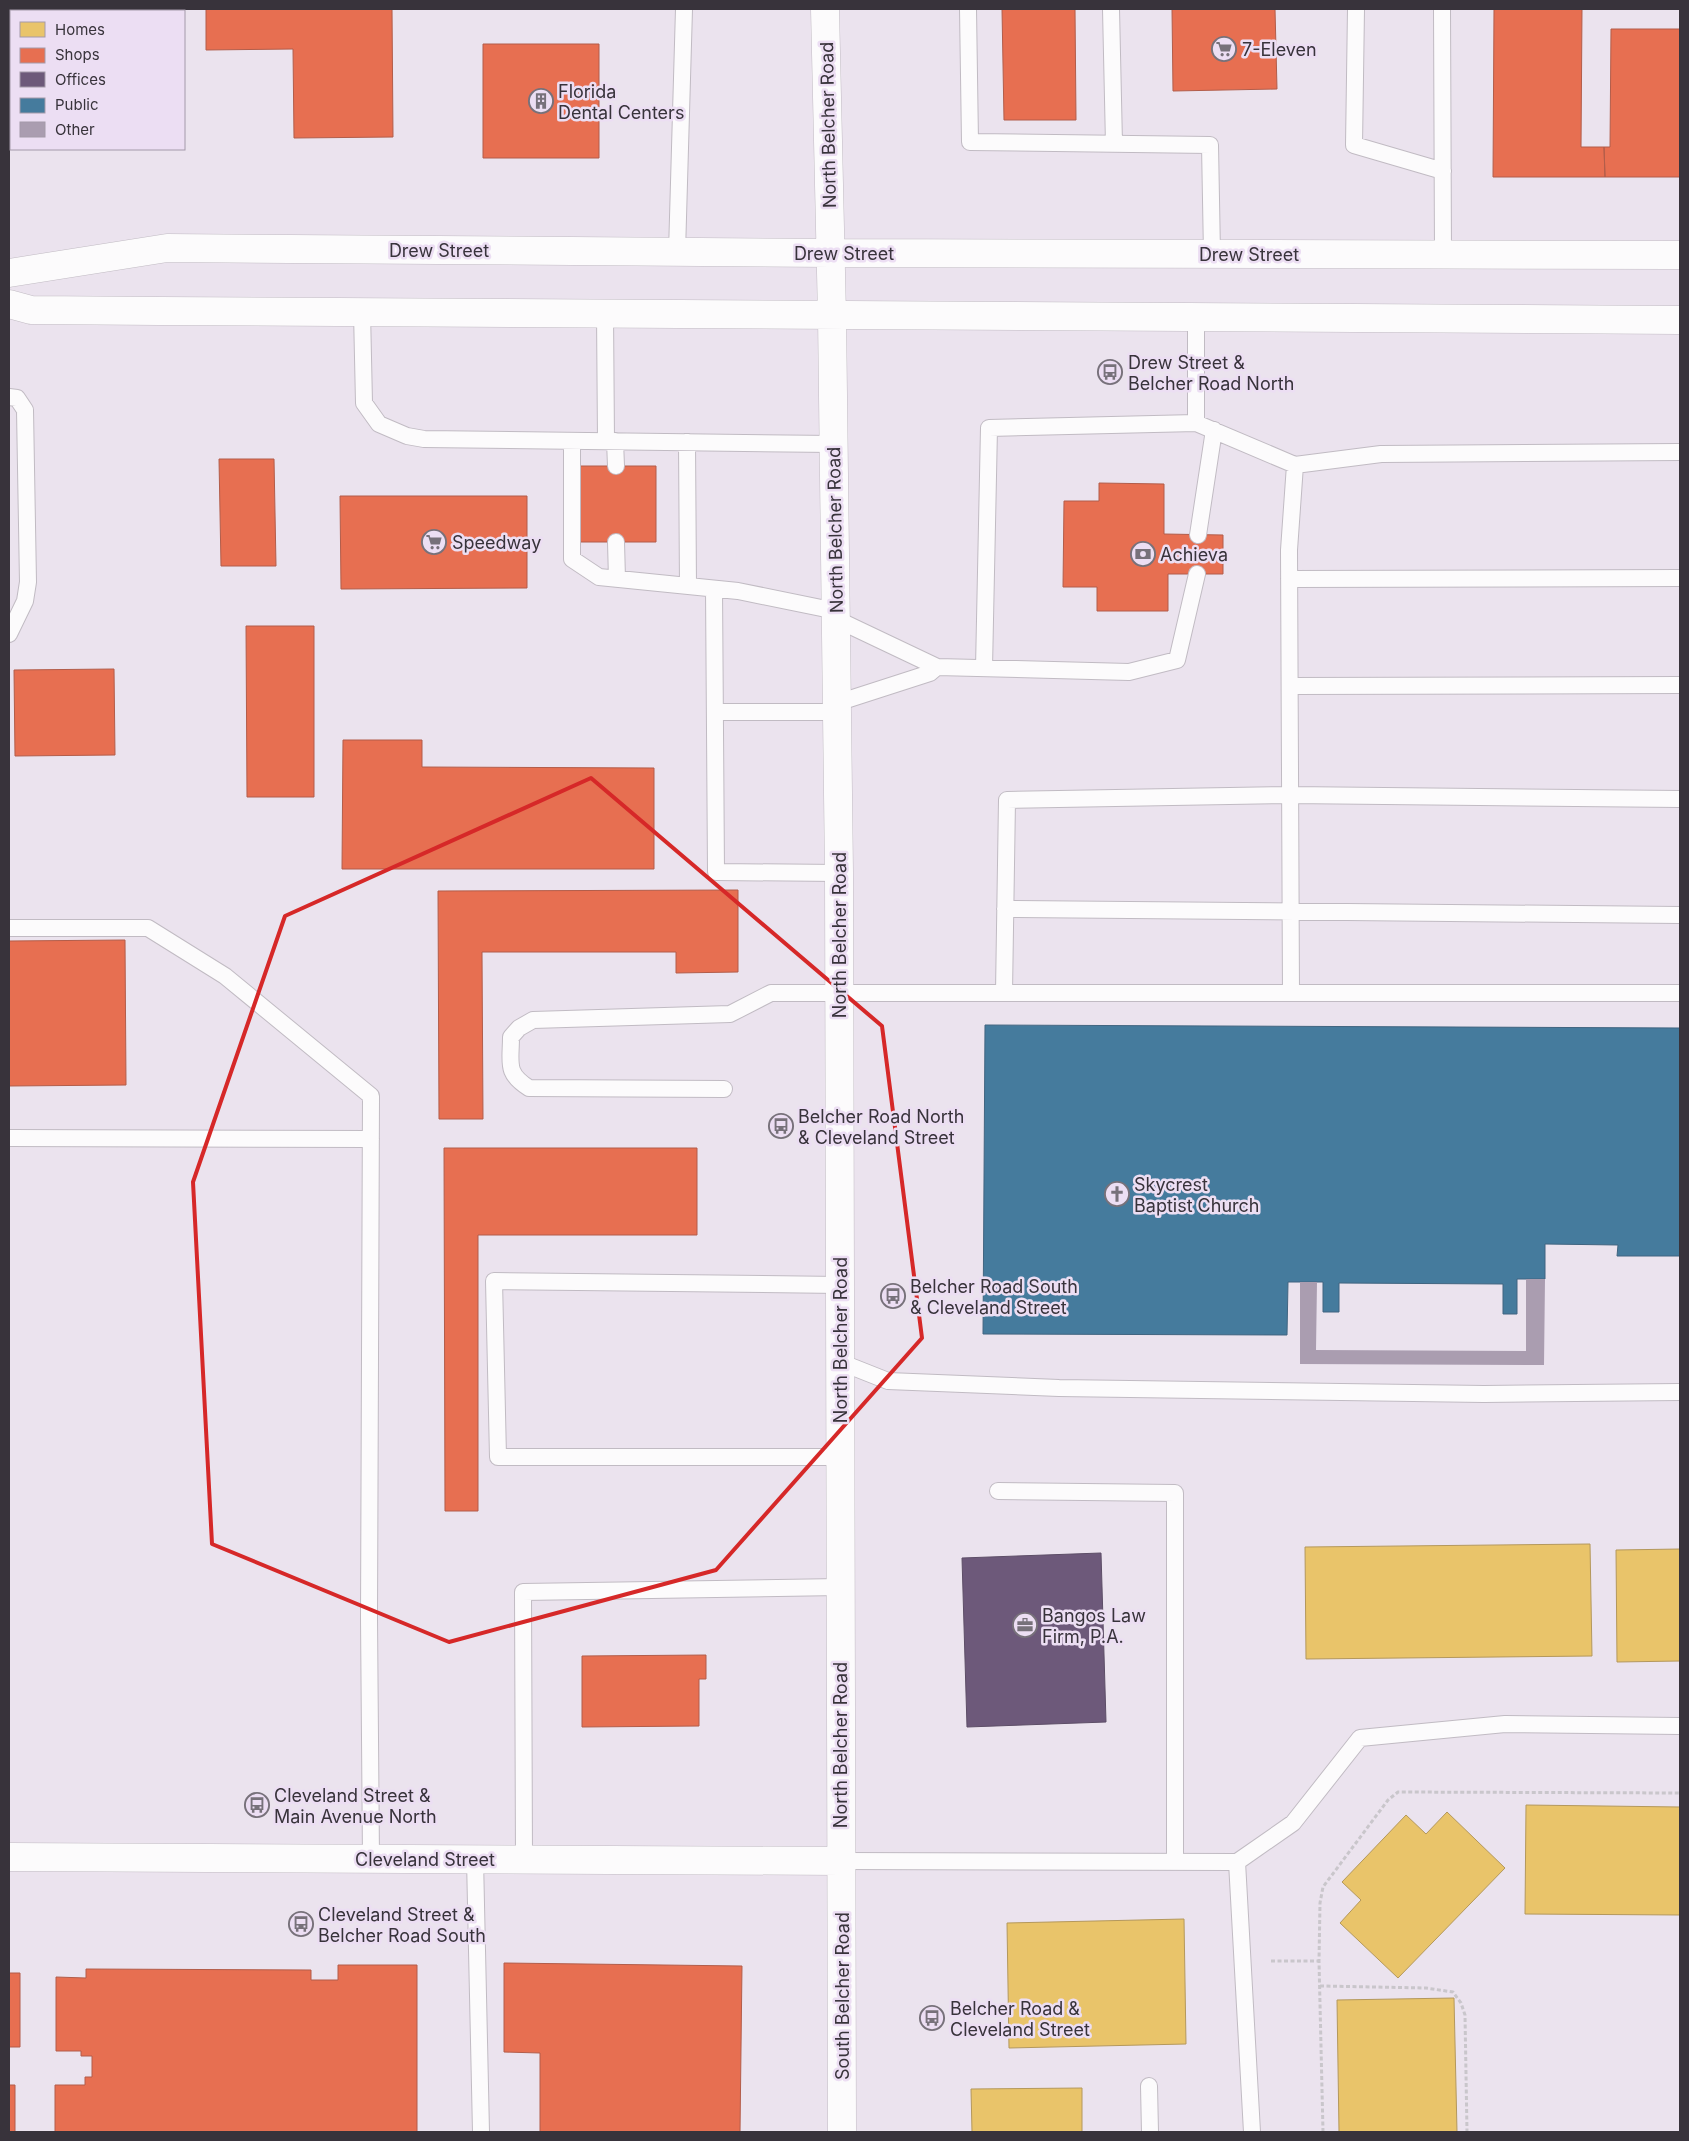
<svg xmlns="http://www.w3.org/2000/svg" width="1689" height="2141" viewBox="0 0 1689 2141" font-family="Inter,sans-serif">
	<rect width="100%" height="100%" fill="#ebe3ee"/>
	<path fill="#e9c46a" stroke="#b4985c" d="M1590 1544 1592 1656 1306 1659 1305 1547Z
		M1680 1549V1661L1617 1662 1616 1550Z
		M1526 1805 1680 1807V1915L1525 1914Z
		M1447 1812 1505 1868 1398 1978 1340 1923 1361 1900 1342 1882 1406 1815 1426 1834Z
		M1184 1919 1186 2044 1009 2048 1007 1923Z
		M1454 1998 1457 2132H1339L1337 2000Z
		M1082 2088V2132H972L971 2089Z"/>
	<path fill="#e76f51" stroke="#b25d4a" d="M9 9H21L23 11H11V82L9 84Z
		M206 9H392L393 137 294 138 293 49 206 50Z
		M1002 9H1075L1076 120H1004Z
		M1172 9H1275L1277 89 1173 91Z
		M1494 9H1582L1581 147H1604L1605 177H1493Z
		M1611 29H1680V177H1605L1604 147H1610Z
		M483 44H599V158H483Z
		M219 459H274L276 566H221Z
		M576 466H656V542H576Z
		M1099 483 1164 484V534L1223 535V574H1168V611H1097V587H1063L1064 501H1099Z
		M340 496H527V588L341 589Z
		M246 626H314V797H247Z
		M114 669 115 755 15 756 14 670Z
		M343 740H422V767L654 768V869H342Z
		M738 890V972L676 973V952H482L483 1119H439L438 891Z
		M125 940 126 1085 9 1086V941Z
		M444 1148H697V1235H478V1511H445Z
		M706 1655V1679H699V1726L582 1727V1656Z
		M504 1963 742 1966 740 2132H540V2053L504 2052Z
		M338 1965H417V2132H55V2085H85V2077H92V2056H81V2051H56V1977L86 1978V1969L311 1970V1980H338Z
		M9 1973H20V2047H9Z
		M9 2085H15V2132H9Z"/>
	<path fill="#6d597a" stroke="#5d4e67" d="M1101 1553 1106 1722 967 1727 962 1558Z"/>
	<path fill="#457b9d" stroke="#416580" d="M985 1025 1680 1028V1256H1617L1618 1245 1545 1244V1279H1517V1314H1503V1284L1339 1283V1312H1323V1282H1288L1287 1335 983 1334Z"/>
	<path fill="#aa9db0" d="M1526 1279H1545L1544 1365 1300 1364V1282H1317L1316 1350 1526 1351Z"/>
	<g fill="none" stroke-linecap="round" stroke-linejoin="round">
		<defs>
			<path id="lane" d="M968 9 970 142 1210 145 1212 254
				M1111 9 1114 144
				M1356 9 1354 145 1443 171
				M1442 9 1443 254
				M677 252 684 9
				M362 312 364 403 379 424 407 436 424 439 833 444
				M605 314 606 441
				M1196 317V423L1295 465
				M9 397 17 398 25 410 28 582 25 601 9 634
				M572 441V559L599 577 738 591 836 611
				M615 441 616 466
				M687 442 688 586
				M1198 535 1214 430
				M616 542 617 579
				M1289 579 1680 578
				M714 589 716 872 839 873
				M836 619 937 667 1129 672 1177 660 1197 574
				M984 668 989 428 1196 423
				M1290 686 1680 685
				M837 703 930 673 937 667
				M715 712H837
				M1005 909 1680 915
				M9 928H148L225 976 371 1096 369 1618 371 1859
				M1004 992 1007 800 1290 795 1680 799
				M1291 992 1289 550 1295 465 1381 454 1680 452
				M724 1089 529 1088C505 1073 511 1063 511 1037L519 1028 533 1020 730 1014 771 993H1680
				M9 1138 371 1139
				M840 1285 494 1281 498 1457H840
				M840 1362 888 1381 1059 1388 1484 1394 1680 1392
				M998 1491 1175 1493V1862
				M475 1859 481 2132
				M524 1859 523 1592 840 1587
				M841 1861 1237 1862 1293 1823 1360 1738 1505 1724 1680 1726
				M1237 1862 1252 2132
				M1149 2086 1150 2132"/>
			<path id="secondary" d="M825 9 832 316 839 873 842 2132
				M9 273 167 248 831 253 1680 255
				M9 304 31 310 159 311 1680 320
				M9 1857 841 1861"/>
		</defs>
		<use href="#lane" stroke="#c1bbc3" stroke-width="18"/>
		<use href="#secondary" stroke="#c1bbc3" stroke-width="29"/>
		<path stroke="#c9c6cb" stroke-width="3" stroke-dasharray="4 2.5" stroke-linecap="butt" d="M1271 1961H1319
			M1320 1986 1426 1988 1453 1992 1461 2003 1465 2015 1467 2132
			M1323 2132 1319 1961 1320 1903 1323 1887 1388 1800 1398 1792 1680 1793"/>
		<use href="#lane" stroke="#fcfbfc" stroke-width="16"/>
		<use href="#secondary" stroke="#fcfbfc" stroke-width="28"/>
	</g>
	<path fill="none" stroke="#d62828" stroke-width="4" stroke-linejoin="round" d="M591 778 882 1026 922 1338 716 1570 449 1642 212 1544 193 1182 285 916Z"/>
	<defs>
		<symbol id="supermarket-ring" viewBox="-11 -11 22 22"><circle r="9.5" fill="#ecdef3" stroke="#77717a" stroke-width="1.5"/><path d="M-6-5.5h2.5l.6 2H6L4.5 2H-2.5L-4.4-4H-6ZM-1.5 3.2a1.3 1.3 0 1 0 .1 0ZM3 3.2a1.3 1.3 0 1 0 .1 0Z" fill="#77717a"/></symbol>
		<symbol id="building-ring" viewBox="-11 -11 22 22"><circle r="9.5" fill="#ecdef3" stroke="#77717a" stroke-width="1.5"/><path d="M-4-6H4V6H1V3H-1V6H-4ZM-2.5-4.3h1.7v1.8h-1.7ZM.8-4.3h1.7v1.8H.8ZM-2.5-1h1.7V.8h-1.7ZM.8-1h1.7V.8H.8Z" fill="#77717a"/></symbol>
		<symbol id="bus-ring" viewBox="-11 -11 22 22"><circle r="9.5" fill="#ecdef3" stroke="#77717a" stroke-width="1.5"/><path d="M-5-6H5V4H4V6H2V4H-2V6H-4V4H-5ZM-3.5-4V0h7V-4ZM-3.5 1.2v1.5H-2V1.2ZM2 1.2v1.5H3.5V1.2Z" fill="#77717a"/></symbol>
		<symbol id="bank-ring" viewBox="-11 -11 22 22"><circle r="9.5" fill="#ecdef3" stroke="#77717a" stroke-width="1.5"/><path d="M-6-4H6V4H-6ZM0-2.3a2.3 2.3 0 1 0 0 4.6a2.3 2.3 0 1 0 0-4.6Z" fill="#77717a"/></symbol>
		<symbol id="church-ring" viewBox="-11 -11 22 22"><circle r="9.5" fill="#ecdef3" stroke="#77717a" stroke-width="1.5"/><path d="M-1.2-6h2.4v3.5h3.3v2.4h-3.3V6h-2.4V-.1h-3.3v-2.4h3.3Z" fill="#77717a"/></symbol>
		<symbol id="office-ring" viewBox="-11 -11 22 22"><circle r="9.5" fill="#ecdef3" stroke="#77717a" stroke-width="1.5"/><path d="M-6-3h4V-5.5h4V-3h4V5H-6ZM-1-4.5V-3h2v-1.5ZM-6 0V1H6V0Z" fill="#77717a"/></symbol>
	</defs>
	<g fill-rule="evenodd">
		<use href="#supermarket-ring" x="1210" y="35" width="28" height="28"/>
		<use href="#building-ring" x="527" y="87" width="28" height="28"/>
		<use href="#bus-ring" x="1096" y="358" width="28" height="28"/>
		<use href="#supermarket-ring" x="420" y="528" width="28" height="28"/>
		<use href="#bank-ring" x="1129" y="540" width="28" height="28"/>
		<use href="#bus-ring" x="767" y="1112" width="28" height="28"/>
		<use href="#church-ring" x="1103" y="1180" width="28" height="28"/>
		<use href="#bus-ring" x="879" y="1282" width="28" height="28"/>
		<use href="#office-ring" x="1011" y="1611" width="28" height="28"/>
		<use href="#bus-ring" x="243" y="1791" width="28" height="28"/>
		<use href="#bus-ring" x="287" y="1910" width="28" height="28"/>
		<use href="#bus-ring" x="918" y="2004" width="28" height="28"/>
	</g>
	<g text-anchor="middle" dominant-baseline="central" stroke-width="5" stroke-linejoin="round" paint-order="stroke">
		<g font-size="18" fill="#38333b" stroke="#ecdef3" text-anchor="start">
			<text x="1242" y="49">7-Eleven</text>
			<text x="558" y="91">Florida<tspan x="558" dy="21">Dental Centers</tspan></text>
			<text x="1128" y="362">Drew Street &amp;<tspan x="1128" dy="21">Belcher Road North</tspan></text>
			<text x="452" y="542">Speedway</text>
			<text x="1160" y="554">Achieva</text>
			<text x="798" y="1116">Belcher Road North<tspan x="798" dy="21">&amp; Cleveland Street</tspan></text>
			<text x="1134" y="1184">Skycrest<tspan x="1134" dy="21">Baptist Church</tspan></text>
			<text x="910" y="1286">Belcher Road South<tspan x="910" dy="21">&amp; Cleveland Street</tspan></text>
			<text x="1042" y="1615">Bangos Law<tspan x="1042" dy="21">Firm, P.A.</tspan></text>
			<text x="274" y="1795">Cleveland Street &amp;<tspan x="274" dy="21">Main Avenue North</tspan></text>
			<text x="318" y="1914">Cleveland Street &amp;<tspan x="318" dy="21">Belcher Road South</tspan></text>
			<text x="950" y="2008">Belcher Road &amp;<tspan x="950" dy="21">Cleveland Street</tspan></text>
		</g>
		<g font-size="18" fill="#38333b" stroke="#ecdef3">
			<text transform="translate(828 125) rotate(-91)">North Belcher Road</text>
			<text x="439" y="250">Drew Street</text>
			<text x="844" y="253">Drew Street</text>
			<text x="1249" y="254">Drew Street</text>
			<text transform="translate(835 530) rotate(-91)">North Belcher Road</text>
			<text transform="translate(839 935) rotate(-90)">North Belcher Road</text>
			<text transform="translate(840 1340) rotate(-90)">North Belcher Road</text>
			<text transform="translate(840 1745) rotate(-90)">North Belcher Road</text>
			<text x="425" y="1859">Cleveland Street</text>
			<text transform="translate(842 1996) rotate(-90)">South Belcher Road</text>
		</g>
	</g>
	<rect width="1689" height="2141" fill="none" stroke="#38333b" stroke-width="20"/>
	<rect x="10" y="10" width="175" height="140" fill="#ecdef3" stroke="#a49aa9"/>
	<rect x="20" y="22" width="25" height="15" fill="#e9c46a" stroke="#a49aa9"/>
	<text x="55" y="35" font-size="15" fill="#38333b">Homes</text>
	<rect x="20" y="48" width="25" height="15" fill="#e76f51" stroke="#a49aa9"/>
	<text x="55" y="60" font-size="15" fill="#38333b">Shops</text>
	<rect x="20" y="72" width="25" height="15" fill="#6d597a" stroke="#a49aa9"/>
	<text x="55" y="85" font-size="15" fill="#38333b">Offices</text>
	<rect x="20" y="98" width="25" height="15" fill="#457b9d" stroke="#a49aa9"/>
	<text x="55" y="110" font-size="15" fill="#38333b">Public</text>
	<rect x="20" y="122" width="25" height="15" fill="#aa9db0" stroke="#a49aa9"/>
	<text x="55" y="135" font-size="15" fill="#38333b">Other</text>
</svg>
